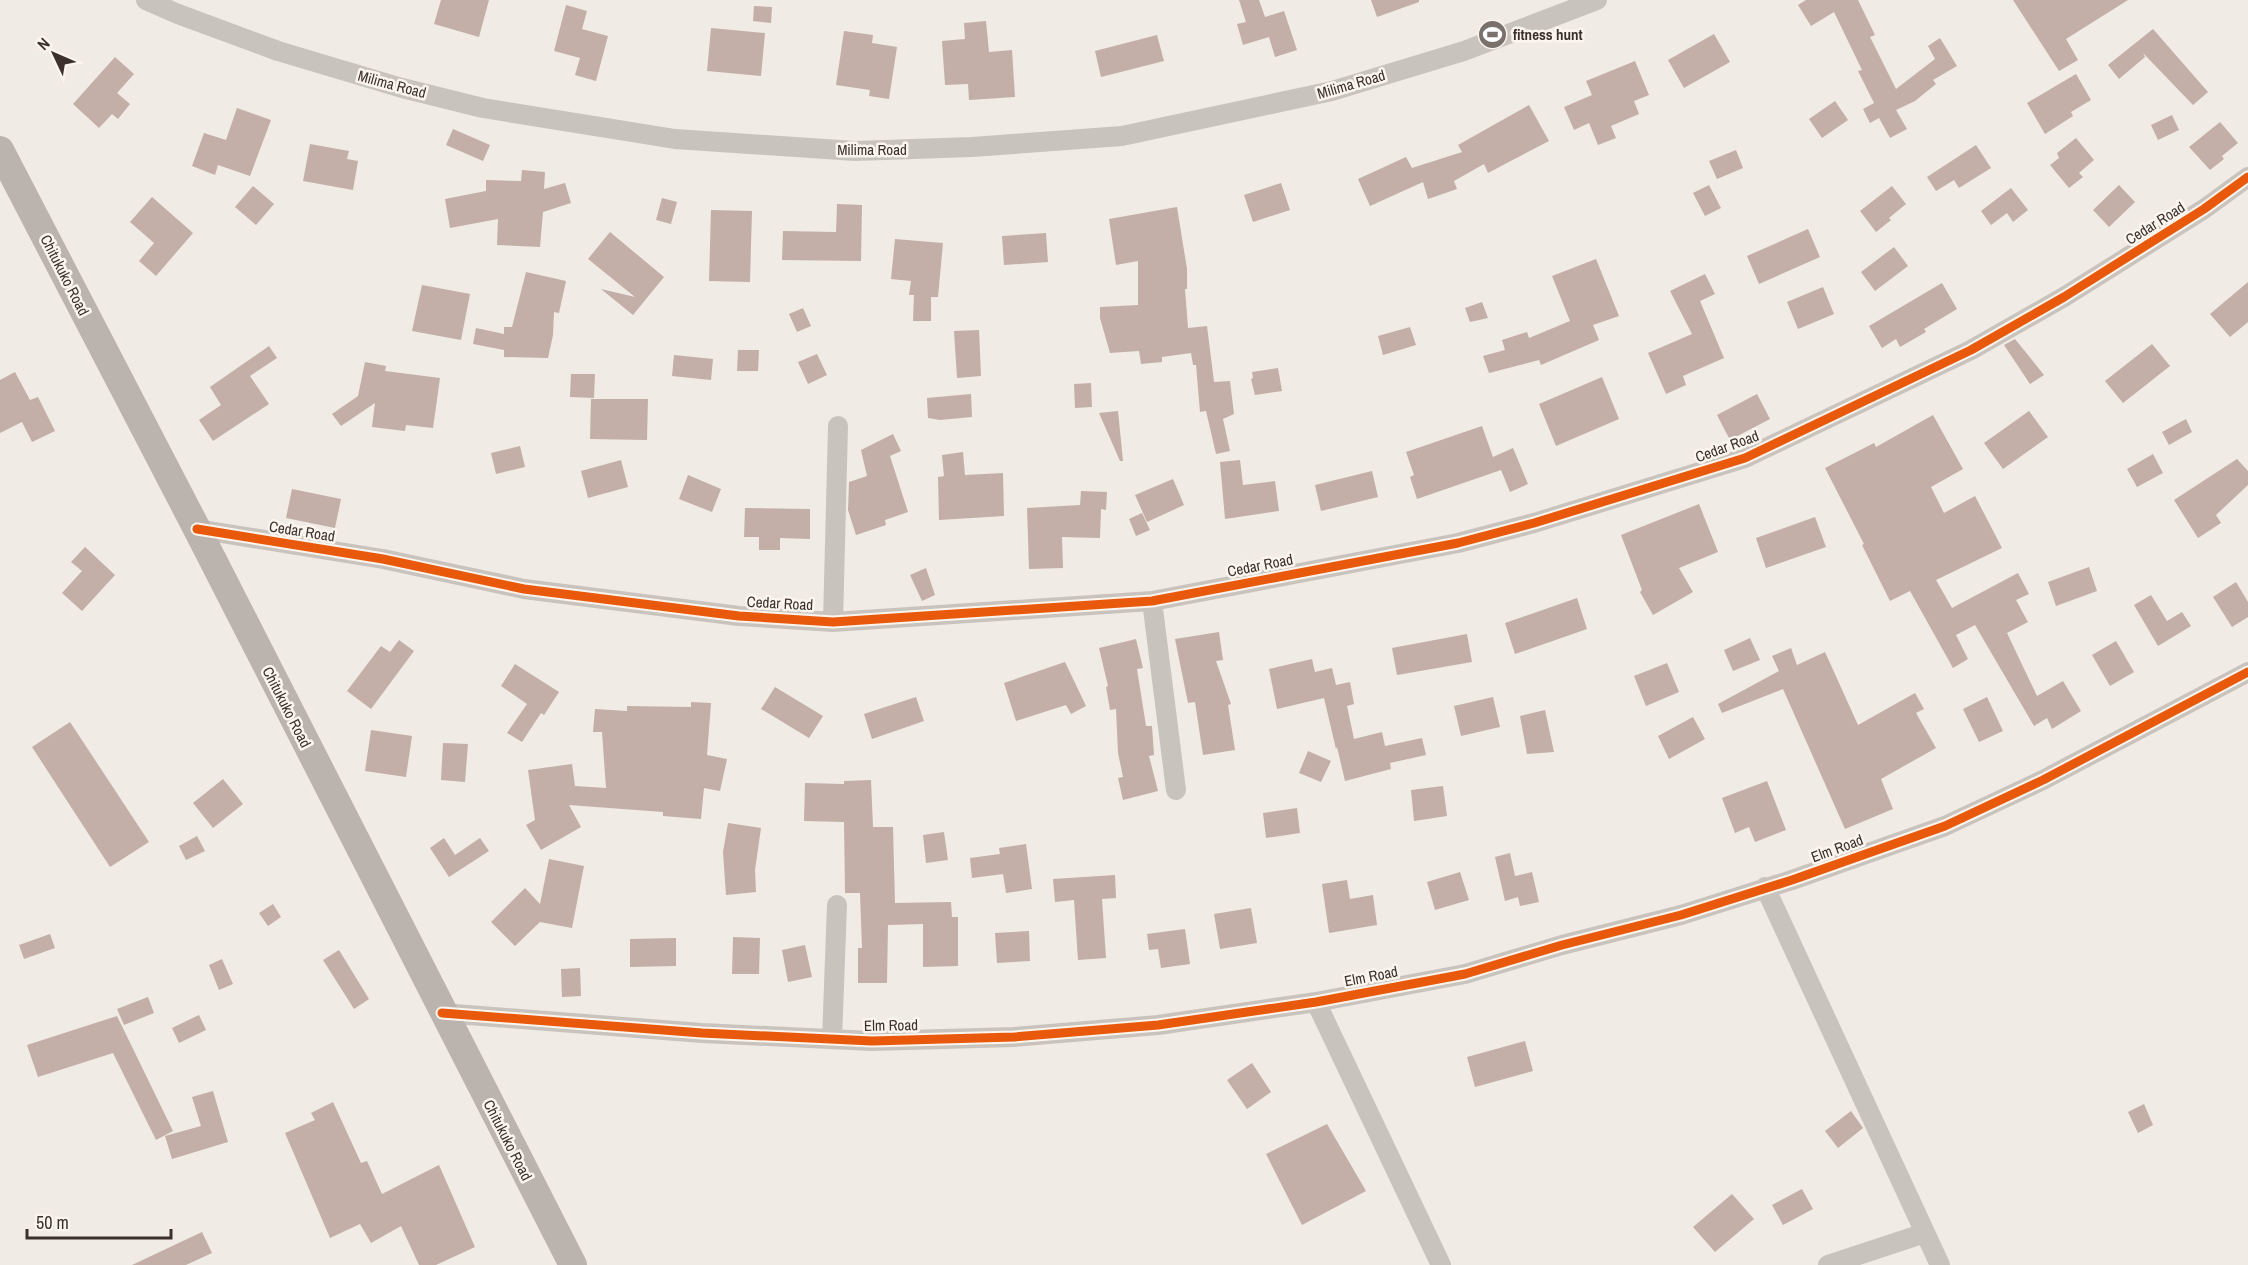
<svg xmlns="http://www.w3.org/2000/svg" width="2248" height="1265" viewBox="0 0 2248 1265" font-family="'Archivo Narrow',sans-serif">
	<rect width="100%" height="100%" fill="#f0ebe5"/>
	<path fill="#c3afa7" d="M441 0H489L479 37 434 24Z
		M1239 0H1259L1265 17 1284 11 1297 50 1275 57 1269 37 1243 45 1237 24 1246 22Z
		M1371 0H1419V2L1377 17Z
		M1806 0H1858L1875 35 1870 37 1896 89 1935 59 1928 46 1940 38 1957 66 1933 80 1936 84 1915 101 1896 110 1907 129 1890 138 1879 118 1870 123 1863 109 1874 103 1858 71 1862 70 1834 12 1811 26 1798 5Z
		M2013 0H2128L2066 39 2078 60 2059 71Z
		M566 5 587 11 582 29 608 36 596 81 575 75 580 58 554 51Z
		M754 6 772 7 771 23 753 21Z
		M986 21 989 52 1012 50 1015 97 969 100 968 84 945 85 942 41 965 39 964 23Z
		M711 28 765 33 761 76 707 71Z
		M2153 29 2208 92 2193 105 2143 53 2145 57 2119 79 2108 65Z
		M844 31 873 35 872 43 897 47 889 99 869 96 870 90 836 85Z
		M1714 34 1730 62 1684 88 1668 60Z
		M1157 35 1164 61 1101 77 1095 51Z
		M115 57 134 74 117 93 130 104 118 119 112 114 99 128 73 104Z
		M1635 61 1649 95 1634 101 1639 114 1611 126 1616 138 1598 145 1589 123 1574 130 1564 107 1592 95 1586 81Z
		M2076 74 2091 100 2071 112 2073 116 2045 134 2027 103Z
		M1835 101 1848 120 1822 138 1809 119Z
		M1529 105 1549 141 1488 173 1484 164 1454 181 1457 189 1428 199 1423 182 1370 206 1358 179 1406 157 1412 168 1462 152 1458 145Z
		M237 108 271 120 250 176 218 165 215 175 192 166 204 133 226 140Z
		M2172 115 2179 130 2158 140 2151 125Z
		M2220 122 2238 143 2222 156 2224 159 2210 170 2189 147Z
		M453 129 490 145 483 161 446 145Z
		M2076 138 2094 160 2079 173 2083 177 2069 188 2050 165 2059 158 2057 153Z
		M310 144 349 151 347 159 358 161 353 190 303 181Z
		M1976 145 1991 168 1959 188 1954 180 1936 191 1927 177Z
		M1736 150 1743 168 1717 179 1709 161Z
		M522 170 545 172 544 189 565 183 571 203 543 212 540 247 497 245 498 219 450 228 445 199 486 191V180L521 181Z
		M1281 183 1290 210 1253 222 1244 195Z
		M1709 185 1721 208 1705 216 1693 193Z
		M2119 185 2135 202 2109 227 2093 210Z
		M253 186 274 204 256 225 235 207Z
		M1892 186 1906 204 1889 218 1891 220 1876 232 1860 211Z
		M2011 188 2028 210 2013 222 2007 213 1991 225 1981 211Z
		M152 197 193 233 156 276 139 261 154 243 130 222Z
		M662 198 677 202 671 224 656 220Z
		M837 204 862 205 861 261 782 260 783 231 836 232Z
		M1177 207 1187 269V289H1185L1188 328 1207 326 1214 382 1230 381 1234 414 1223 419 1230 451 1216 454 1206 411 1200 412 1196 365H1193L1191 353 1162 357V362L1141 364 1139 351 1110 353 1100 318V307L1138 305V261L1116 265 1109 219Z
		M711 210 752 211 750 282 709 281Z
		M1808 229 1820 257 1759 284 1747 256Z
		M610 232 664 277 633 315 601 289 635 297 588 259Z
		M1046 233 1048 262 1004 265 1002 236Z
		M895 239 943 243 938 297H931V321H913L914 295H909L911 281 891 279Z
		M1894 247 1908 266 1875 291 1861 272Z
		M1596 259 1619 316 1593 325 1599 340 1541 365 1539 360 1489 373 1483 356 1505 350 1502 340 1527 332 1529 338 1570 321 1552 276Z
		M526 272 566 281 559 313 554 312 553 335 548 358 504 357V350L473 344 476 328 504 334V327H512Z
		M1705 274 1715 294 1700 301 1724 358 1683 376 1686 385 1666 394 1648 353 1692 334 1670 291Z
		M2248 282V322L2230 337 2210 314Z
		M1942 283 1957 309 1924 329 1926 332 1900 347 1896 339 1882 348 1869 326Z
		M422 285 470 294 461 340 412 331Z
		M1823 287 1834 314 1798 329 1787 302Z
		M1482 302 1488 318 1470 322 1465 308Z
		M803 308 811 326 797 332 789 314Z
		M1410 327 1416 345 1383 355 1378 336Z
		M979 330 981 376 957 378 954 331Z
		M2015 339 2044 375 2030 384 2004 345Z
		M2152 344 2170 366 2123 403 2105 381Z
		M269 346 277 358 250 376 269 404 213 441 199 420 221 405 210 387Z
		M738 350H759L758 371H737Z
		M817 354 827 375 808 384 798 362Z
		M674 355 713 359 711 380 672 376Z
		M365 362 386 366 385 371 440 378 433 428 406 425 405 431 372 427 375 403 341 426 332 414 358 396Z
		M1278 368 1282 391 1255 395 1251 379 1253 378 1252 372Z
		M15 372 30 400 38 397 55 431 32 442 22 422 0 433V380Z
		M571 374H595L594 398 570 397Z
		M1602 377 1619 419 1556 446 1539 404Z
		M1091 383 1092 407 1075 408 1074 384Z
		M971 394 972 417 940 420 928 418 927 398Z
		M1757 394 1770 419 1730 440 1717 415Z
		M591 399H648L647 440 590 439Z
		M1118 411 1123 461H1120L1099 413Z
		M2029 411 2048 437 2003 469 1984 443Z
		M1933 415 1963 469 1931 487 1944 513 1975 496 2002 548 1936 580 1952 608 2018 573 2029 594 2016 600 2028 622 2007 633 2037 696 2063 681 2081 711 2052 729 2047 718 2034 726 1975 625 1956 635 1968 659 1953 668 1910 591 1890 601 1862 545 1864 544 1825 468 1874 443 1876 447Z
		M2186 419 2192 432 2169 445 2162 432Z
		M1482 426 1493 457 1513 448 1528 484 1510 492 1501 470 1417 499 1410 477 1414 475 1406 452Z
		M893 434 901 451 890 456 908 512 885 520 886 525 856 535 848 510 849 482 867 476 861 450Z
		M520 446 525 467 496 474 491 453Z
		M963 452 965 475 1003 473 1004 516 939 520 938 477 944 476 942 455Z
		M2153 454 2163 473 2137 487 2127 469Z
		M2237 459 2248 471V485L2216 515 2221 523 2198 538 2174 500Z
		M621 460 628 487 588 498 581 471Z
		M1240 460 1243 485 1275 481 1279 511 1225 519 1220 462Z
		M1372 471 1378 497 1321 511 1315 485Z
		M688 475 721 489 712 512 679 499Z
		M1173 479 1184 505 1147 522 1135 495Z
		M292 489 341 499 335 528 286 518Z
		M1081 491 1107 492 1106 510 1101 509 1100 538 1062 537 1063 568 1029 569 1027 508 1080 505Z
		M1699 504 1718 552 1679 568 1693 592 1653 615 1640 592 1642 590 1621 535Z
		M745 508 810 509V539L780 538V550H759V537H744Z
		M1142 513 1150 530 1136 536 1129 519Z
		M1815 517 1826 547 1766 568 1756 538Z
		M85 547 115 575 82 611 62 593 82 571 71 562Z
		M2089 567 2097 591 2056 606 2048 582Z
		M926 568 935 595 922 601 910 575Z
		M2236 582 2248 602V617L2232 627 2213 597Z
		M2151 595 2167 621 2182 612 2191 626 2158 646 2134 605Z
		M1577 598 1587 629 1515 654 1505 623Z
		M1219 632 1223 660 1216 661 1231 704 1228 705 1235 750 1203 755 1195 702 1188 703 1175 639Z
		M1467 634 1472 662 1397 675 1392 648Z
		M1750 638 1760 660 1733 671 1724 650Z
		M1136 639 1143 668 1137 669 1146 726H1152L1154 755 1149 756 1158 791 1123 800 1118 778 1123 777 1118 753 1116 709 1110 710 1106 687 1108 686 1099 648Z
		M399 640 414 651 371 709 347 691 381 646 390 652Z
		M2116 641 2134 672 2110 686 2092 655Z
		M1791 648 1797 665 1825 652 1858 725 1915 693 1924 709 1916 713 1936 748 1881 779 1893 809 1845 829 1783 689 1722 713 1718 704 1779 671 1772 656Z
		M1312 659 1315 672 1332 668 1336 685 1350 682 1354 704 1347 706 1354 739 1382 732 1385 746 1422 738 1426 755 1390 763 1391 769 1345 781 1337 747 1336 749 1324 698 1277 709 1269 669Z
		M1065 662 1086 706 1071 714 1066 705 1016 721 1004 683Z
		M1667 663 1679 692 1646 706 1634 676Z
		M515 664 559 692 544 715 541 713 522 742 507 733 527 704 501 686Z
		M775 687 823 716 809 738 761 709Z
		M916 697 924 721 872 739 864 714Z
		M1493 697 1500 727 1461 736 1454 706Z
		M1987 697 2003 731 1979 742 1963 709Z
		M691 702 711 703 707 755 727 759 720 791 704 788 701 819 663 816V812L569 805 581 827 541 850 526 825 535 820 528 770 572 764 575 786 606 788 602 732H593L595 709 627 711V706L691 707Z
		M1545 710 1554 752 1527 754 1520 716Z
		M1693 717 1705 739 1669 759 1658 736Z
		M70 722 149 842 110 867 32 747Z
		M371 730 412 736 406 777 365 771Z
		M443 743 468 744 465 782 441 780Z
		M1308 751 1331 761 1321 782 1299 773Z
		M223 779 243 804 213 828 193 803Z
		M871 780 873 827H893L895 903 951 902 952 917H958V966L923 967V924L888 925 887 983H858V948H862L860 893H845L844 822 804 821 805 783 844 784V781Z
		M1767 781 1786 830 1755 842 1749 827 1735 833 1722 798Z
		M1443 786 1447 816 1414 821 1411 790Z
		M1297 808 1300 833 1266 838 1263 813Z
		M728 823 761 828 755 870 756 892 726 895 723 852Z
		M944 832 948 860 926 863 923 835Z
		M197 836 205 851 186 860 179 846Z
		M444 838 455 855 480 838 489 851 449 877 430 848Z
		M1026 844 1032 889 1006 893 1003 874 972 878 970 858 1000 854 999 848Z
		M1510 853 1515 876 1532 872 1539 902 1520 906 1518 897 1505 901 1495 857Z
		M549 859 584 866 572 928 540 922 515 946 491 922 525 888 540 904Z
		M1460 872 1469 900 1435 910 1427 882Z
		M1115 875 1116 898 1102 899 1106 958 1078 960 1074 900 1055 902 1053 879Z
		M1347 880 1350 899 1373 895 1377 925 1329 933 1322 884Z
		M273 904 281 917 268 926 259 913Z
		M1251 908 1257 943 1220 949 1214 914Z
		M1185 929 1190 964 1161 968 1158 949 1149 950 1147 934Z
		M1029 931 1030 961 997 963 995 933Z
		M50 934 55 948 24 959 19 945Z
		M733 937 760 938 759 974H732Z
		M676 938V966L630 967V939Z
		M805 945 812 977 788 982 782 950Z
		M339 950 369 999 354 1009 323 960Z
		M222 959 233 984 219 990 209 965Z
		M580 968 581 996 562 997 561 969Z
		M148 997 154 1013 124 1025 117 1009Z
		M199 1015 206 1030 179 1043 172 1028Z
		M117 1016 173 1131 156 1140 113 1053 38 1077 27 1045Z
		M1525 1041 1533 1071 1475 1087 1467 1057Z
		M1252 1063 1271 1092 1247 1109 1227 1080Z
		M213 1091 228 1142 172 1159 165 1136 201 1126 192 1097Z
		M333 1102 361 1163 367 1161 382 1194 439 1165 475 1247 436 1265H419L401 1226 371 1243 360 1224 330 1238 285 1133 315 1120 311 1113Z
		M2144 1104 2153 1125 2138 1133 2128 1112Z
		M1851 1111 1863 1128 1838 1148 1825 1131Z
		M1327 1124 1366 1191 1302 1225 1266 1154Z
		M1802 1189 1813 1209 1783 1225 1772 1205Z
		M1732 1194 1754 1219 1715 1252 1693 1227Z
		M202 1232 212 1253 186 1265H132Z"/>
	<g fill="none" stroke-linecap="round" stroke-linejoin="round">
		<path stroke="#c9c3be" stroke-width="20" d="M146 0 178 14 278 51 402 88 483 108 675 139 855 151 972 147 1122 136 1332 91 1464 51 1597 0
			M197 529 383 559 524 589 739 616 833 622 1152 601 1458 543 1534 523 1745 458 1971 350 2064 297 2204 209 2248 177
			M1152 601 1176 790
			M833 622 838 426
			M1765 887 1940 1265
			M1316 1002 1441 1265
			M442 1013 702 1033 872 1041 1014 1037 1158 1025 1316 1002 1465 974 1562 945 1681 915 1792 880 1945 826 2043 780 2248 672
			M832 1039 837 905
			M1828 1265 1925 1233"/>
		<path stroke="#bab3ae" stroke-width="28" d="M0 150 197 529 573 1265"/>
		<defs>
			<path id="cycleway" d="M197 529 383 559 524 589 739 616 833 622 1152 601 1458 543 1534 523 1745 458 1971 350 2064 297 2204 209 2248 177
				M442 1013 702 1033 872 1041 1014 1037 1158 1025 1316 1002 1465 974 1562 945 1681 915 1792 880 1945 826 2043 780 2248 672"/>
		</defs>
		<use href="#cycleway" stroke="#fbf5ee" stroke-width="13"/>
		<use href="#cycleway" stroke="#e8590c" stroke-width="9"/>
	</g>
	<defs>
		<symbol id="stadium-disc" viewBox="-11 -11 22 22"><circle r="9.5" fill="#7a716c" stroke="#fbf5ee"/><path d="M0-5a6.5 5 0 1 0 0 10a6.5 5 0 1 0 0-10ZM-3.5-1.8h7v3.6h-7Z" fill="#fff"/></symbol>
	</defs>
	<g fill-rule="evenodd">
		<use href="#stadium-disc" x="1476" y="18" width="33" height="33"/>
	</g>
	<g text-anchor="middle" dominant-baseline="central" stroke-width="5" stroke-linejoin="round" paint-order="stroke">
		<g font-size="15" font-weight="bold" fill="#3b302b" stroke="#fbf5ee" text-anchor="start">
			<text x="1513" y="34">fitness hunt</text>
		</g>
		<g font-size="15" fill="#3b302b" stroke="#fbf5ee">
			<text transform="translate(392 84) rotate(15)">Milima Road</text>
			<text transform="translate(1351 84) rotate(-16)">Milima Road</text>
			<text x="872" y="149">Milima Road</text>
			<text transform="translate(2155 223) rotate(-32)">Cedar Road</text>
			<text transform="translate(65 275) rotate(63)">Chitukuko Road</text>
			<text transform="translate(1727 446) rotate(-20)">Cedar Road</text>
			<text transform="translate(302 531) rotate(9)">Cedar Road</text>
			<text transform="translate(1260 565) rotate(-11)">Cedar Road</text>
			<text transform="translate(780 603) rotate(3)">Cedar Road</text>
			<text transform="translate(287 707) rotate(63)">Chitukuko Road</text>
			<text transform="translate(1837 848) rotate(-20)">Elm Road</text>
			<text transform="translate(1371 976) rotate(-11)">Elm Road</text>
			<text transform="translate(891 1025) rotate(-1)">Elm Road</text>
			<text transform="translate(508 1140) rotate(63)">Chitukuko Road</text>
		</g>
	</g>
	<g transform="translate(54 54) rotate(314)" stroke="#fbf5ee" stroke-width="4.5" paint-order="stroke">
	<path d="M0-4.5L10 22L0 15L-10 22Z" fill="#3b302b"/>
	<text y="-9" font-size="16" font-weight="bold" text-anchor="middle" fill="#3b302b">N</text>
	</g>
	<path d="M27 1229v9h144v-9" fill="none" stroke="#3b302b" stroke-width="3"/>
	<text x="36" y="1229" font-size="18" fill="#3b302b" stroke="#fbf5ee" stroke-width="4.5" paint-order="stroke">50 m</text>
</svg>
